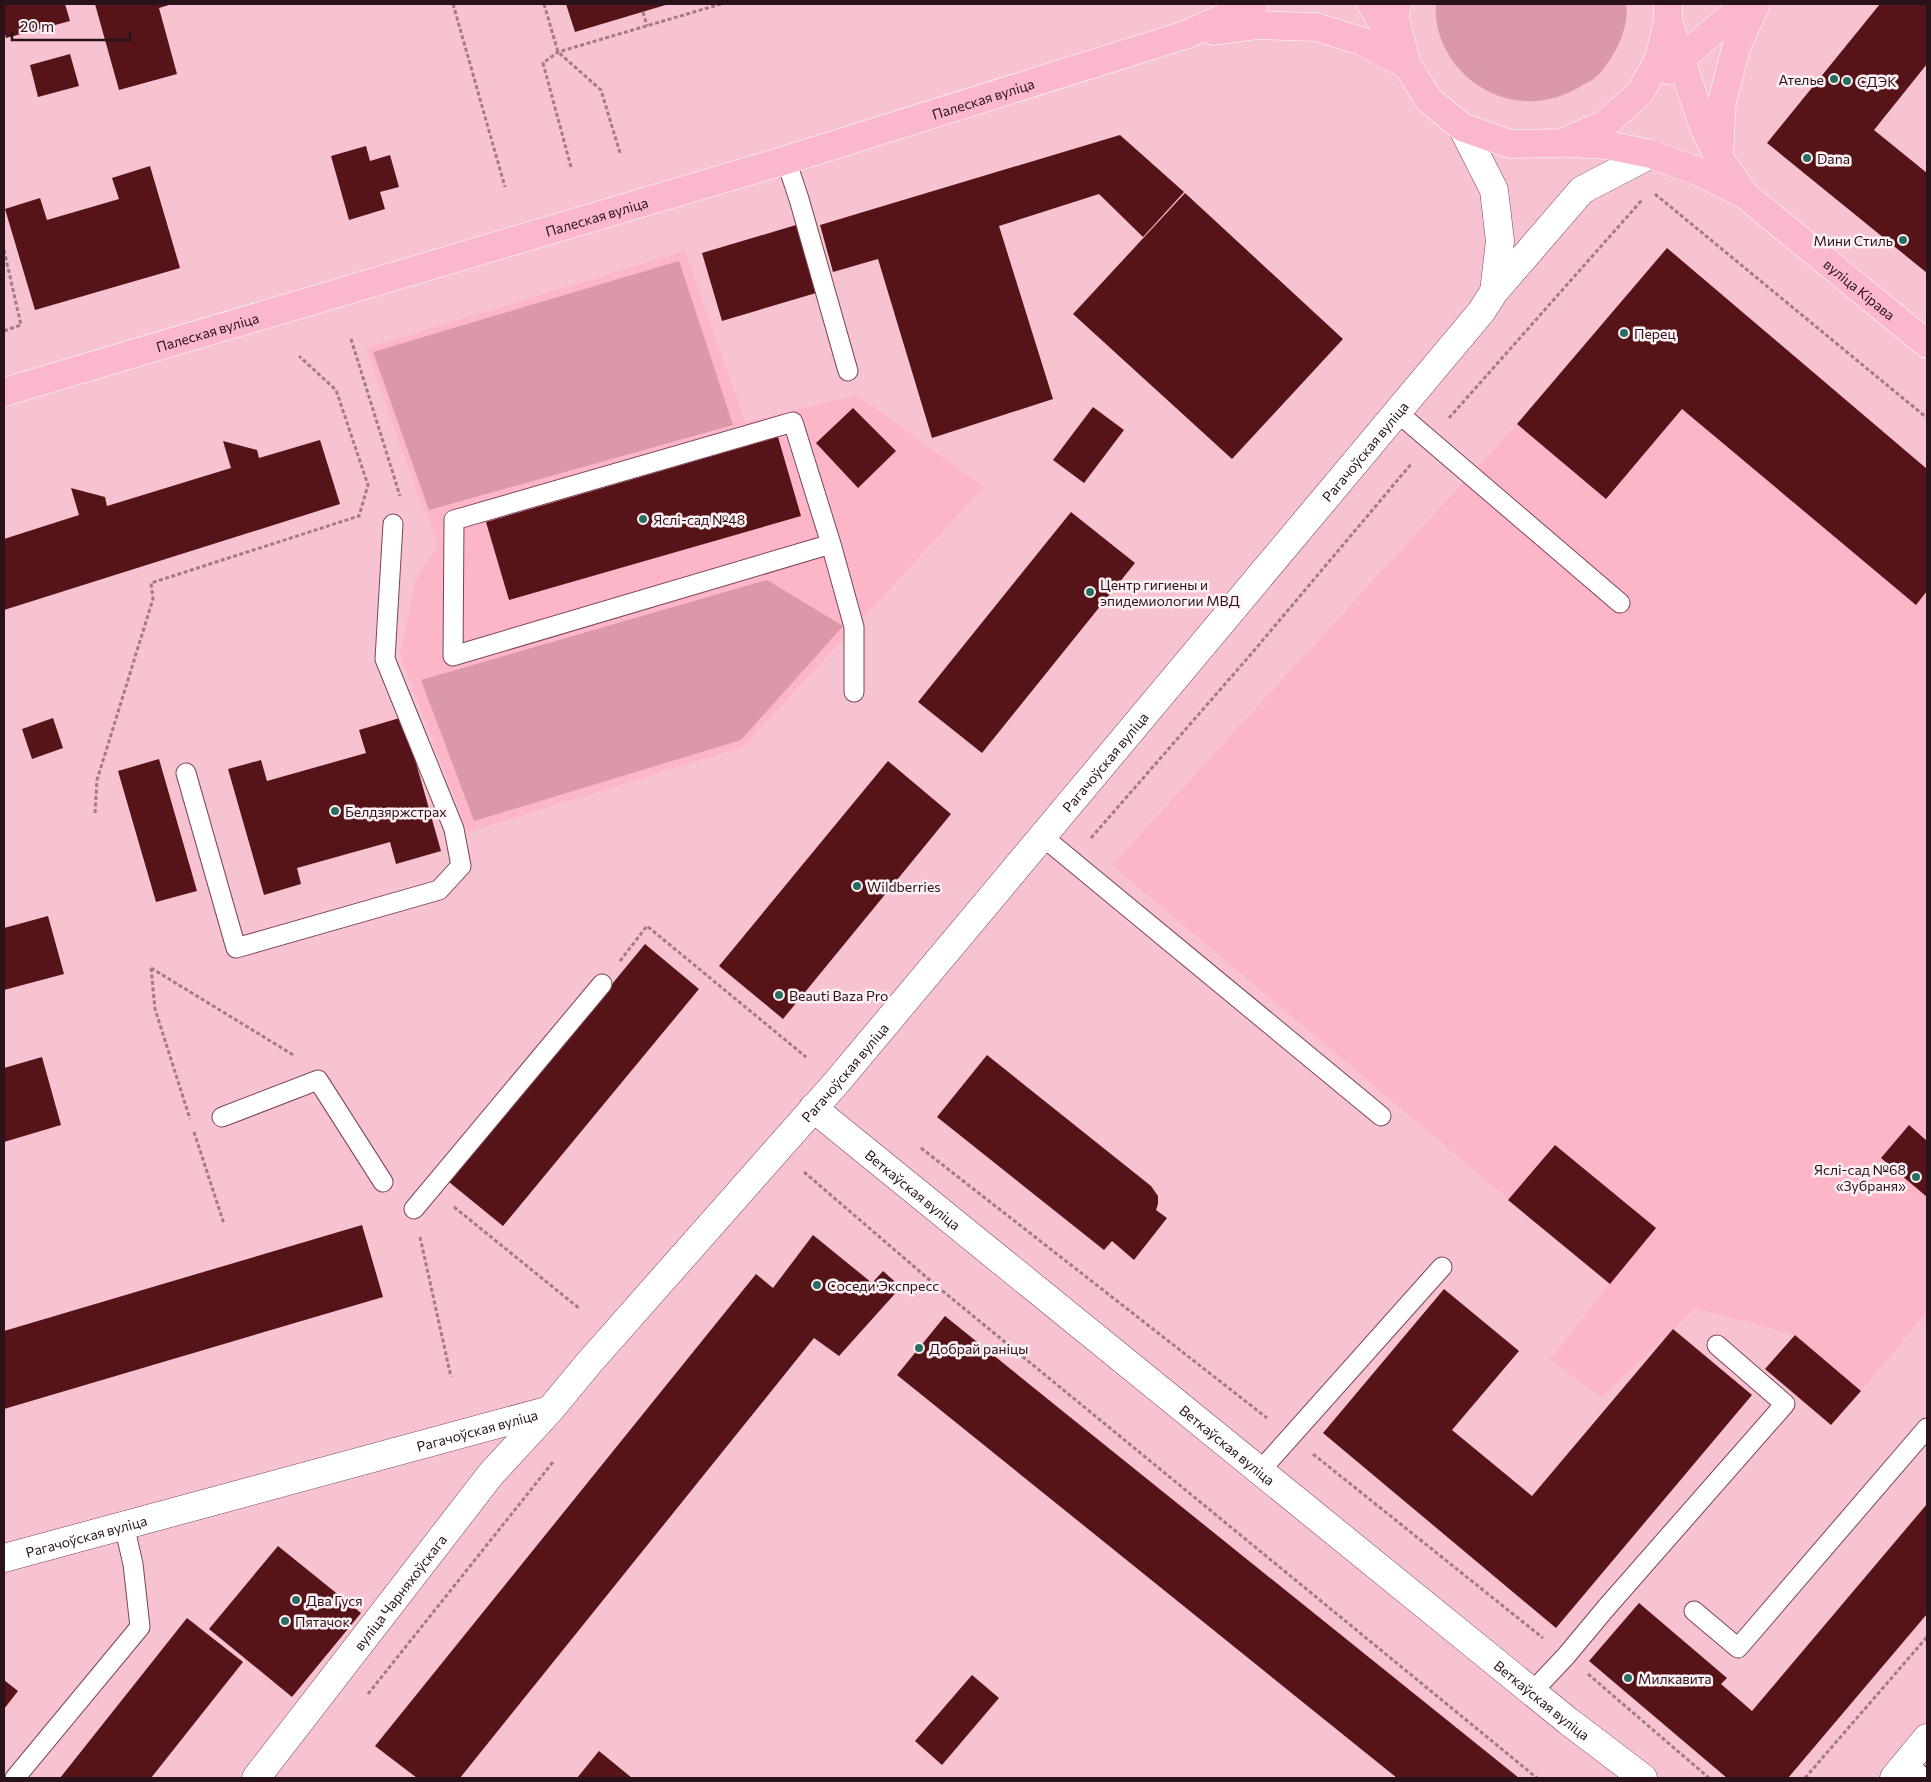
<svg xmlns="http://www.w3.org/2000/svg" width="1931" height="1782" viewBox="0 0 1931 1782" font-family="Commissioner,sans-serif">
	<rect width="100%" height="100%" fill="#f7c3d0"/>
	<path fill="#fdb5c8" d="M1667 248 1927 469V1312L1861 1391 1795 1335 1695 1308 1602 1398 1550 1360 1609 1284 1112 865 1517 424Z
		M685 251 745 422 857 395 984 487 743 747 468 832 400 655 416 579 437 546 430 522 423 508 366 348Z"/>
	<path fill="#da98a9" d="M1436 4H1626C1629 23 1620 45 1609 61 1605 66 1602 72 1597 76 1593 80 1586 83 1581 86 1538 113 1486 103 1455 64 1442 47 1434 25 1436 4Z
		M679 261 733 425 429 510 373 352Z
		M767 580 843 626 741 740 474 821 421 680Z"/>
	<path fill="#571418" d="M4 4H65L70 21 6 38 4 31Z
		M95 4H172L159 8 177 74 119 90Z
		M566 4H669L575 32Z
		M1880 4H1927V64L1874 130 1927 173V273L1767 143Z
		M70 54 79 86 38 97 30 65Z
		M1120 135 1184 192 1143 237 1099 194 999 226 1053 399 932 438 878 259 833 272 820 225Z
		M366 146 370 161 390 155 399 187 380 192 385 209 349 220 331 156Z
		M150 166 180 268 35 310 5 209 40 198 47 220 119 199 112 178Z
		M1185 193 1343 339 1232 459 1073 314Z
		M796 225 816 293 722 321 702 253Z
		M1667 248 1927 469V591L1916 605 1682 409 1606 499 1517 424Z
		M1093 407 1124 430 1084 483 1053 460Z
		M853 408 896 451 858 488 816 443Z
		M778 437 801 516 509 600 486 522Z
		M320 440 340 504 4 610V539L79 515 71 488 105 497 107 506 231 468 223 441 257 450 259 458Z
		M1071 512 1135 563 982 753 918 702Z
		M403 717 441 851 396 864 390 842 297 868 301 884 264 895 228 769 261 760 267 781 366 753 359 730Z
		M53 718 63 748 32 759 22 729Z
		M159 759 197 891 156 902 118 771Z
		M888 761 951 814 783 1019 719 966Z
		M48 916 64 974 4 990V928Z
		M645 944 699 989 503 1226 449 1182Z
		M987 1055 1151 1186 1158 1196V1204L1156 1210 1167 1218 1134 1260 1112 1241 1104 1250 937 1117Z
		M42 1057 61 1125 4 1142V1068Z
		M1909 1125 1927 1141V1197L1881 1158Z
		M1555 1145 1656 1228 1610 1284 1508 1200Z
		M362 1225 383 1297 4 1409V1331Z
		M813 1235 872 1283 883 1271 901 1287 839 1356 814 1338 460 1778H417L375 1746 756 1274 773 1288Z
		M1444 1289 1519 1351 1452 1430 1532 1496 1673 1329 1752 1395 1556 1628 1323 1433Z
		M945 1316 1065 1413 1519 1778H1397L897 1375Z
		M1795 1335 1861 1391 1831 1425 1765 1369Z
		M1927 1504V1614L1788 1778H1727L1589 1661 1639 1603 1727 1678 1721 1684 1752 1711Z
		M278 1546 361 1613 292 1697 209 1629Z
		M187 1618 243 1662 151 1778H60Z
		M972 1675 999 1698 942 1765 915 1741Z
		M4 1680 18 1691 4 1709Z
		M599 1751 632 1778H577Z"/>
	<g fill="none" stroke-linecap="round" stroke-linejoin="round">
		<defs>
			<path id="service" d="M786 160 799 199 848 371
				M1397 412 1620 603
				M793 422 831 544 453 656 454 520Z
				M831 544 854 627V692
				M186 773 236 948 439 890 461 866 454 829 385 659 393 524
				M1042 836 1381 1116
				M222 1117 318 1080 383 1182
				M414 1209 602 984
				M1260 1471 1442 1267
				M1694 1611 1738 1648 1927 1428
				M1533 1691 1566 1656 1606 1608 1785 1404 1717 1345
				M1907 1763 1923 1778
				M15 1778 140 1627 133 1564 124 1525"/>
			<g id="minor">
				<path d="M1462 127 1494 190 1500 241 1494 292"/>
				<path id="s1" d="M813 1108 1568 1721 1643 1778"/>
				<path id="s2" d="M4 1558 550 1410 588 1364 837 1082 1481 312 1494 292 1582 190 1651 154"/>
				<path id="s3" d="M256 1778 491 1474 550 1410"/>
				<path d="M1894 1778 1927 1738"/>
			</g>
			<g id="primary">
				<path d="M1371 4 1395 44"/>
				<path d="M1397 4 1395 18 1407 65 1429 100 1462 127 1510 144 1561 143 1605 124 1640 93 1659 59 1668 21V4"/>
				<path d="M1668 21 1704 128 1719 158 1743 192"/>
				<path d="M1214 31 1258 25 1316 27 1361 41 1407 65"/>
				<path d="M1668 70 1745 4"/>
				<path id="s4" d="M1568 143 1607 145 1651 154 1697 171 1745 195 1927 344"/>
				<path d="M1719 157 1722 102 1736 48 1756 4"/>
				<path id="s5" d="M4 392 786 160 1185 35 1254 4"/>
			</g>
		</defs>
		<use href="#service" stroke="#7b4554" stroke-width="21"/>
		<use href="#minor" stroke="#7b4554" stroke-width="29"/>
		<use href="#primary" stroke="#fff" stroke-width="29"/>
		<path stroke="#a37b85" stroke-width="3" stroke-dasharray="4 2.5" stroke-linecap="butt" d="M453 4 505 187
			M544 4 558 52 601 90 620 153
			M643 12 647 26
			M571 167 543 63 558 52 721 4
			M1655 194 1927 418
			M4 250 21 325 4 331
			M351 339 400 496
			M1449 418 1642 200
			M95 813 97 780 153 599 151 583 359 516 368 485 336 390 299 356
			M1091 838 1252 653 1412 463
			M620 961 647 926 806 1057
			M151 968 155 1009 190 1119
			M151 968 295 1056
			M194 1132 224 1224
			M921 1148 1267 1418
			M804 1172 939 1288 1537 1778
			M454 1207 580 1309
			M420 1237 451 1377
			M1313 1454 1543 1638
			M1588 1674 1709 1778
			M368 1694 553 1462
			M1805 1778 1927 1637"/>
		<use href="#service" stroke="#fff" stroke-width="19"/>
		<use href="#minor" stroke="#fff" stroke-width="28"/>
		<use href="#primary" stroke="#fbb8cc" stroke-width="28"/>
	</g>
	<g fill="#266d63" stroke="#fef0f3" stroke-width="2">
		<circle cx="1834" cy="79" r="5"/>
		<circle cx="1847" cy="81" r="5"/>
		<circle cx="1807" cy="158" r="5"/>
		<circle cx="1903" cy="240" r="5"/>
		<circle cx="1624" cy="333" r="5"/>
		<circle cx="643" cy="519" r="5"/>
		<circle cx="1090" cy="592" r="5"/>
		<circle cx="335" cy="811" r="5"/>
		<circle cx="857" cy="886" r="5"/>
		<circle cx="779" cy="995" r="5"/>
		<circle cx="1916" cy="1177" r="5"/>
		<circle cx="817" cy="1285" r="5"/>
		<circle cx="919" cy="1348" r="5"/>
		<circle cx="296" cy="1600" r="5"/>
		<circle cx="285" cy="1621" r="5"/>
		<circle cx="1628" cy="1678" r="5"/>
	</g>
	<g text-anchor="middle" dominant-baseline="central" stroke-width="5" stroke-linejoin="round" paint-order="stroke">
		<g font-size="14" fill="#291219" stroke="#fef0f3" text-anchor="start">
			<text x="1824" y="79" text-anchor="end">Ателье</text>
			<text x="1857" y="81">СДЭК</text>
			<text x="1817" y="158">Dana</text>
			<text x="1893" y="240" text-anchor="end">Мини Стиль</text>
			<text x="1634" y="333">Перец</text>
			<text x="653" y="519">Яслі-сад №48</text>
			<text x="1100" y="584">Центр гигиены и<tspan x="1100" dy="16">эпидемиологии МВД</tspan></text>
			<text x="345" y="811">Белдзяржстрах</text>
			<text x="867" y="886">Wildberries</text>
			<text x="789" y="995">Beauti Baza Pro</text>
			<text x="1906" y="1169" text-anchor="end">Яслі-сад №68<tspan x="1906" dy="16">«Зубраня»</tspan></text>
			<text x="827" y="1285">Соседи Экспресс</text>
			<text x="929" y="1348">Добрай раніцы</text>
			<text x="306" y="1600">Два Гуся</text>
			<text x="295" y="1621">Пятачок</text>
			<text x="1638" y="1678">Милкавита</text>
		</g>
		<g font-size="14" fill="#291219" stroke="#fef0f3">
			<text stroke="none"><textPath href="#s5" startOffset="1022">Палеская вуліца</textPath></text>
			<text stroke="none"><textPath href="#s5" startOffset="618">Палеская вуліца</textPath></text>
			<text stroke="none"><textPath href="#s4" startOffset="335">вуліца Кірава</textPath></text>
			<text stroke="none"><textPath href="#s5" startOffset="212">Палеская вуліца</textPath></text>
			<text stroke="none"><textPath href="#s2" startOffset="1824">Рагачоўская вуліца</textPath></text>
			<text stroke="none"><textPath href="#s2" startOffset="1419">Рагачоўская вуліца</textPath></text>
			<text stroke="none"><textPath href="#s2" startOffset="1014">Рагачоўская вуліца</textPath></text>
			<text stroke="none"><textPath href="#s1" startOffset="129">Веткаўская вуліца</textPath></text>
			<text stroke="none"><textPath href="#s2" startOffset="490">Рагачоўская вуліца</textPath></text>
			<text stroke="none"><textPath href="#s1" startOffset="534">Веткаўская вуліца</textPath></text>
			<text stroke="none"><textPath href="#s2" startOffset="85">Рагачоўская вуліца</textPath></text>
			<text stroke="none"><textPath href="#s3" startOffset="235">вуліца Чарняхоўскага</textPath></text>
			<text stroke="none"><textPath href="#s1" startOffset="939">Веткаўская вуліца</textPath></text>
		</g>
	</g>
	<rect width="1931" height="1782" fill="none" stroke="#291219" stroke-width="10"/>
	<path d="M12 32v8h118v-8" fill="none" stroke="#291219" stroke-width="2.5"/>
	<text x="20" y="32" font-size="15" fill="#291219" stroke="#fef0f3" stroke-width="4" paint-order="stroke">20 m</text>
</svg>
